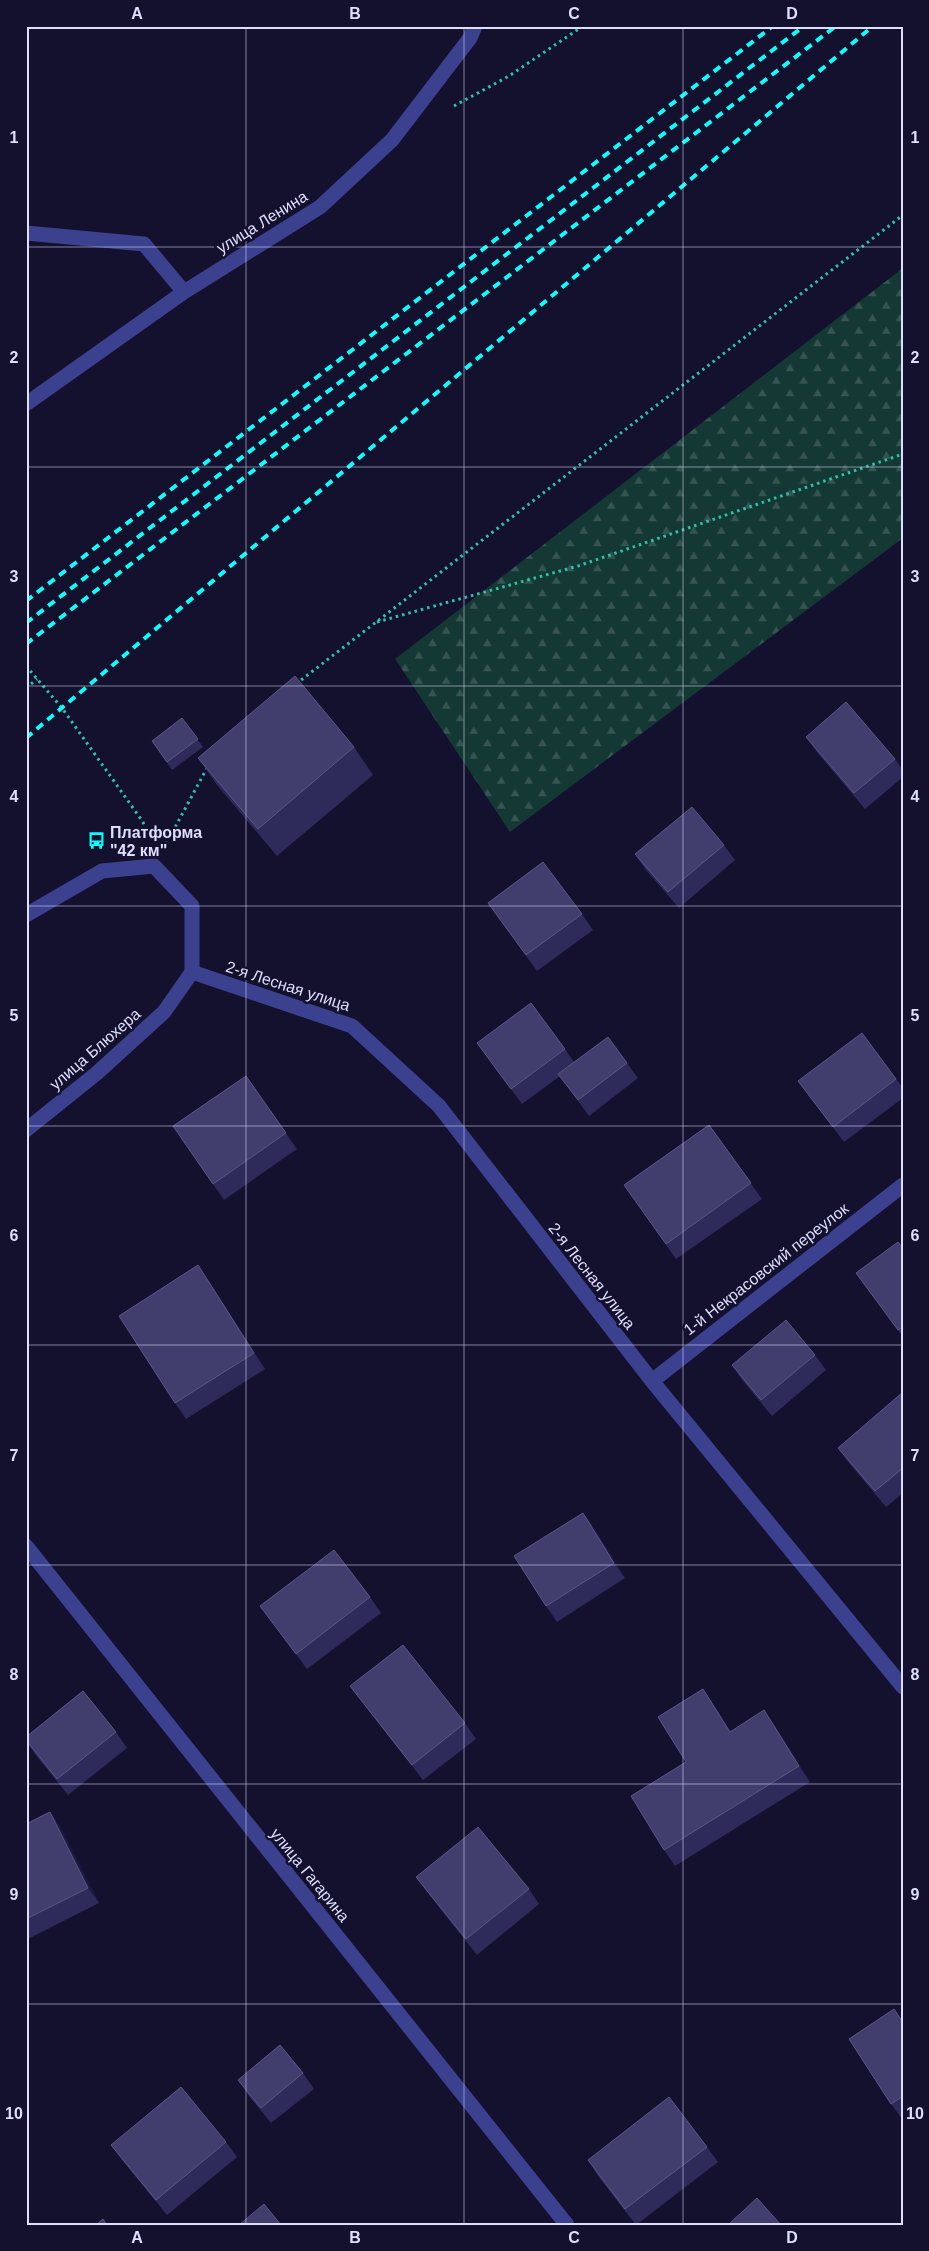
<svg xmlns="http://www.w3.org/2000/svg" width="929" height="2251" viewBox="0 0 929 2251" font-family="Helvetica,sans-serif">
	<defs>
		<pattern id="forest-firs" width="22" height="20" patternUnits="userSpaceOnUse" patternTransform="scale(1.25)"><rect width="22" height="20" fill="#143833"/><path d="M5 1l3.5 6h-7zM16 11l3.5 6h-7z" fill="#365452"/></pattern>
	</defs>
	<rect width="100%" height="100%" fill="#13112e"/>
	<path fill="url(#forest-firs)" d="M903 268V538L510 832 395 659Z"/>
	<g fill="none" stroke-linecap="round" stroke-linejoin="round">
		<path stroke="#2dc3aa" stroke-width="3" stroke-dasharray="2.5 4" stroke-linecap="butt" d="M454 106 509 76 583 26
			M377 622 578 566 903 454
			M26 666 62 708 143 822 148 839
			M296 684 903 215
			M26 688 37 679
			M166 844 207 768"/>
		<path stroke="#3b418e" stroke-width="15" d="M26 233 144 244 184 292
			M26 404 184 292 320 207 392 140 470 38 475 26
			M26 915 102 871 154 866 192 906V972L164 1012 97 1073 26 1130
			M192 972 352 1026 439 1106 652 1381 903 1687
			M652 1381 903 1185
			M26 1546 567 2225"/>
		<path stroke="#0afffd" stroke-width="4" stroke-dasharray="8 6" stroke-linecap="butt" d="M26 601 773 26
			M26 623 804 26
			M26 644 836 26
			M26 738 873 26"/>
	</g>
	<path fill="#2e2b5b" d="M182 718 203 747 172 770 152 741Z
		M806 737 895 759 903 770V777L865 809 817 752Z
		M354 747 373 775 277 856 217 785 198 758Z
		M724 845 735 860 679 908 646 870 635 854Z
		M488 903 582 914 593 930 537 971Z
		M477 1043 565 1049 574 1062 627 1063 638 1078 589 1116 560 1076 522 1104Z
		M246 1076 297 1149 224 1200 173 1126Z
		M896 1079 903 1088V1098L844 1142 798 1081Z
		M709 1125 762 1199 676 1259 624 1185Z
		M903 1248V1337L856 1273Z
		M209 1281 265 1369 186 1419 175 1403Z
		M815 1355 826 1370 772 1416 743 1381 732 1365Z
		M903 1392V1493L886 1507 849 1463 838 1448Z
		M583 1513 594 1528 625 1578 557 1622 546 1606Z
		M370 1597 381 1613 307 1669 260 1606Z
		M350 1686 465 1723 476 1739 423 1780 361 1701Z
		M703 1689 730 1731 775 1726 810 1782 675 1866 664 1850 686 1762Z
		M116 1732 127 1748 68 1795 35 1754 26 1741Z
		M50 1812 61 1828 99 1903 26 1940V1824Z
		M416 1877 529 1889 539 1904 477 1955 427 1892Z
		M894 2009 903 2021V2119H902L891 2104Z
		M303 2073 314 2089 271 2123 249 2096 238 2080Z
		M226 2142 237 2157 167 2215 122 2160 111 2145Z
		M707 2147 718 2162 636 2225 598 2176 588 2160Z"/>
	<path fill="#1b1842" d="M198 1265 209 1281 265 1369 254 1353Z
		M583 1513 594 1528 625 1578 614 1563Z
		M703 1689 714 1704 740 1747 730 1732Z
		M764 1710 775 1726 810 1782 799 1766Z
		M50 1812 61 1828 99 1903 88 1888Z"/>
	<path fill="#413e6d" stroke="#5a5784" d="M295 676 354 747 258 829 198 758Z
		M846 702 895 759 854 793 806 737Z
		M182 718 198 739 167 762 152 741Z
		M692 807 724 845 668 892 635 854Z
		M543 862 582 914 526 955 488 903Z
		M531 1003 565 1049 511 1089 477 1043Z
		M862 1033 896 1079 833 1127 798 1081Z
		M608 1037 627 1063 578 1100 558 1074Z
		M246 1076 286 1133 213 1184 173 1126Z
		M709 1125 751 1183 666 1244 624 1185Z
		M898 1242 903 1248V1327L898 1330 856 1273Z
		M198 1265 254 1353 175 1403 119 1316Z
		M786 1320 815 1355 761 1400 732 1365Z
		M903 1392V1468L875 1491 838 1448Z
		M583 1513 614 1563 546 1606 514 1556Z
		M334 1550 370 1597 296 1654 260 1606Z
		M403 1645 465 1723 412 1765 350 1686Z
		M703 1689 730 1732 764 1710 799 1766 664 1850 631 1796 686 1762 658 1717Z
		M83 1691 116 1732 57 1779 26 1740V1737Z
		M50 1812 88 1888 26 1919V1824Z
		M478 1827 529 1889 466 1939 416 1877Z
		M894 2009 903 2023V2096L891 2104 849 2039Z
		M280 2045 303 2073 261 2108 238 2080Z
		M181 2087 226 2142 156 2200 111 2145Z
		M669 2097 707 2147 625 2209 588 2160Z
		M757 2198 781 2225H728Z
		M264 2204 281 2225H239Z
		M103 2219 107 2225H96Z"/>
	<path fill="none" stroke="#dedeff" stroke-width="1" stroke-opacity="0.55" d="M246 26V2225M464 26V2225M683 26V2225M26 247H903M26 467H903M26 686H903M26 906H903M26 1126H903M26 1345H903M26 1565H903M26 1784H903M26 2004H903"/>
	<defs>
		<symbol id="bus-bare" viewBox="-9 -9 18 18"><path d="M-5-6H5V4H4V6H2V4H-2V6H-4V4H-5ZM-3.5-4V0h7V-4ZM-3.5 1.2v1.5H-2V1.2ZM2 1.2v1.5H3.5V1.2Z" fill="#0afffd" stroke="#13112e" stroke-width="2.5" paint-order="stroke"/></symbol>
	</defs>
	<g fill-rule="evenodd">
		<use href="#bus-bare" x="84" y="828" width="25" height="25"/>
	</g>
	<g text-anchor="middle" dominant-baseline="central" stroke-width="5" stroke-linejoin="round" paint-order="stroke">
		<g font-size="16" fill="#dedeff" stroke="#13112e">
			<text transform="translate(262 222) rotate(-32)">улица Ленина</text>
			<text transform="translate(288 986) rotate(18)">2-я Лесная улица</text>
			<text transform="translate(95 1049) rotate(-41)">улица Блюхера</text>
			<text transform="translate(766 1269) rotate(-38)">1-й Некрасовский переулок</text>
			<text transform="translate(592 1276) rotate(52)">2-я Лесная улица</text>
			<text transform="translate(310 1875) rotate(51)">улица Гагарина</text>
		</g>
		<g font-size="16" font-weight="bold" fill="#dedeff" stroke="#13112e" text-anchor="start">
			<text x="110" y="832">Платформа<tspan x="110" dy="18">"42 км"</tspan></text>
		</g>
	</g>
	<rect width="929" height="2251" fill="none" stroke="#13112e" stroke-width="55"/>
	<rect x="28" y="28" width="874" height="2196" fill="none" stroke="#dedeff" stroke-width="2"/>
	<g font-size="16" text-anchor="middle" font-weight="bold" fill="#dedeff">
		<text x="137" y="19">A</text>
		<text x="355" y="19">B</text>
		<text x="574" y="19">C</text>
		<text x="792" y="19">D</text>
		<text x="14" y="143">1</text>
		<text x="915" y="143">1</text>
		<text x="14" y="363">2</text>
		<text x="915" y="363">2</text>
		<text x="14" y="582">3</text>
		<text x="915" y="582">3</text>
		<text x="14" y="802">4</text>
		<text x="915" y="802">4</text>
		<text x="14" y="1021">5</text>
		<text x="915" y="1021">5</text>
		<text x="14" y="1241">6</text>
		<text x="915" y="1241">6</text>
		<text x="14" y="1461">7</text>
		<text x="915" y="1461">7</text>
		<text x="14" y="1680">8</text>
		<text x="915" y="1680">8</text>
		<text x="14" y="1900">9</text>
		<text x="915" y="1900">9</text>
		<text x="14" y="2119">10</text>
		<text x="915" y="2119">10</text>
		<text x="137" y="2243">A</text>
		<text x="355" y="2243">B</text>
		<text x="574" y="2243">C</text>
		<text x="792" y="2243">D</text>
	</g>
</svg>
